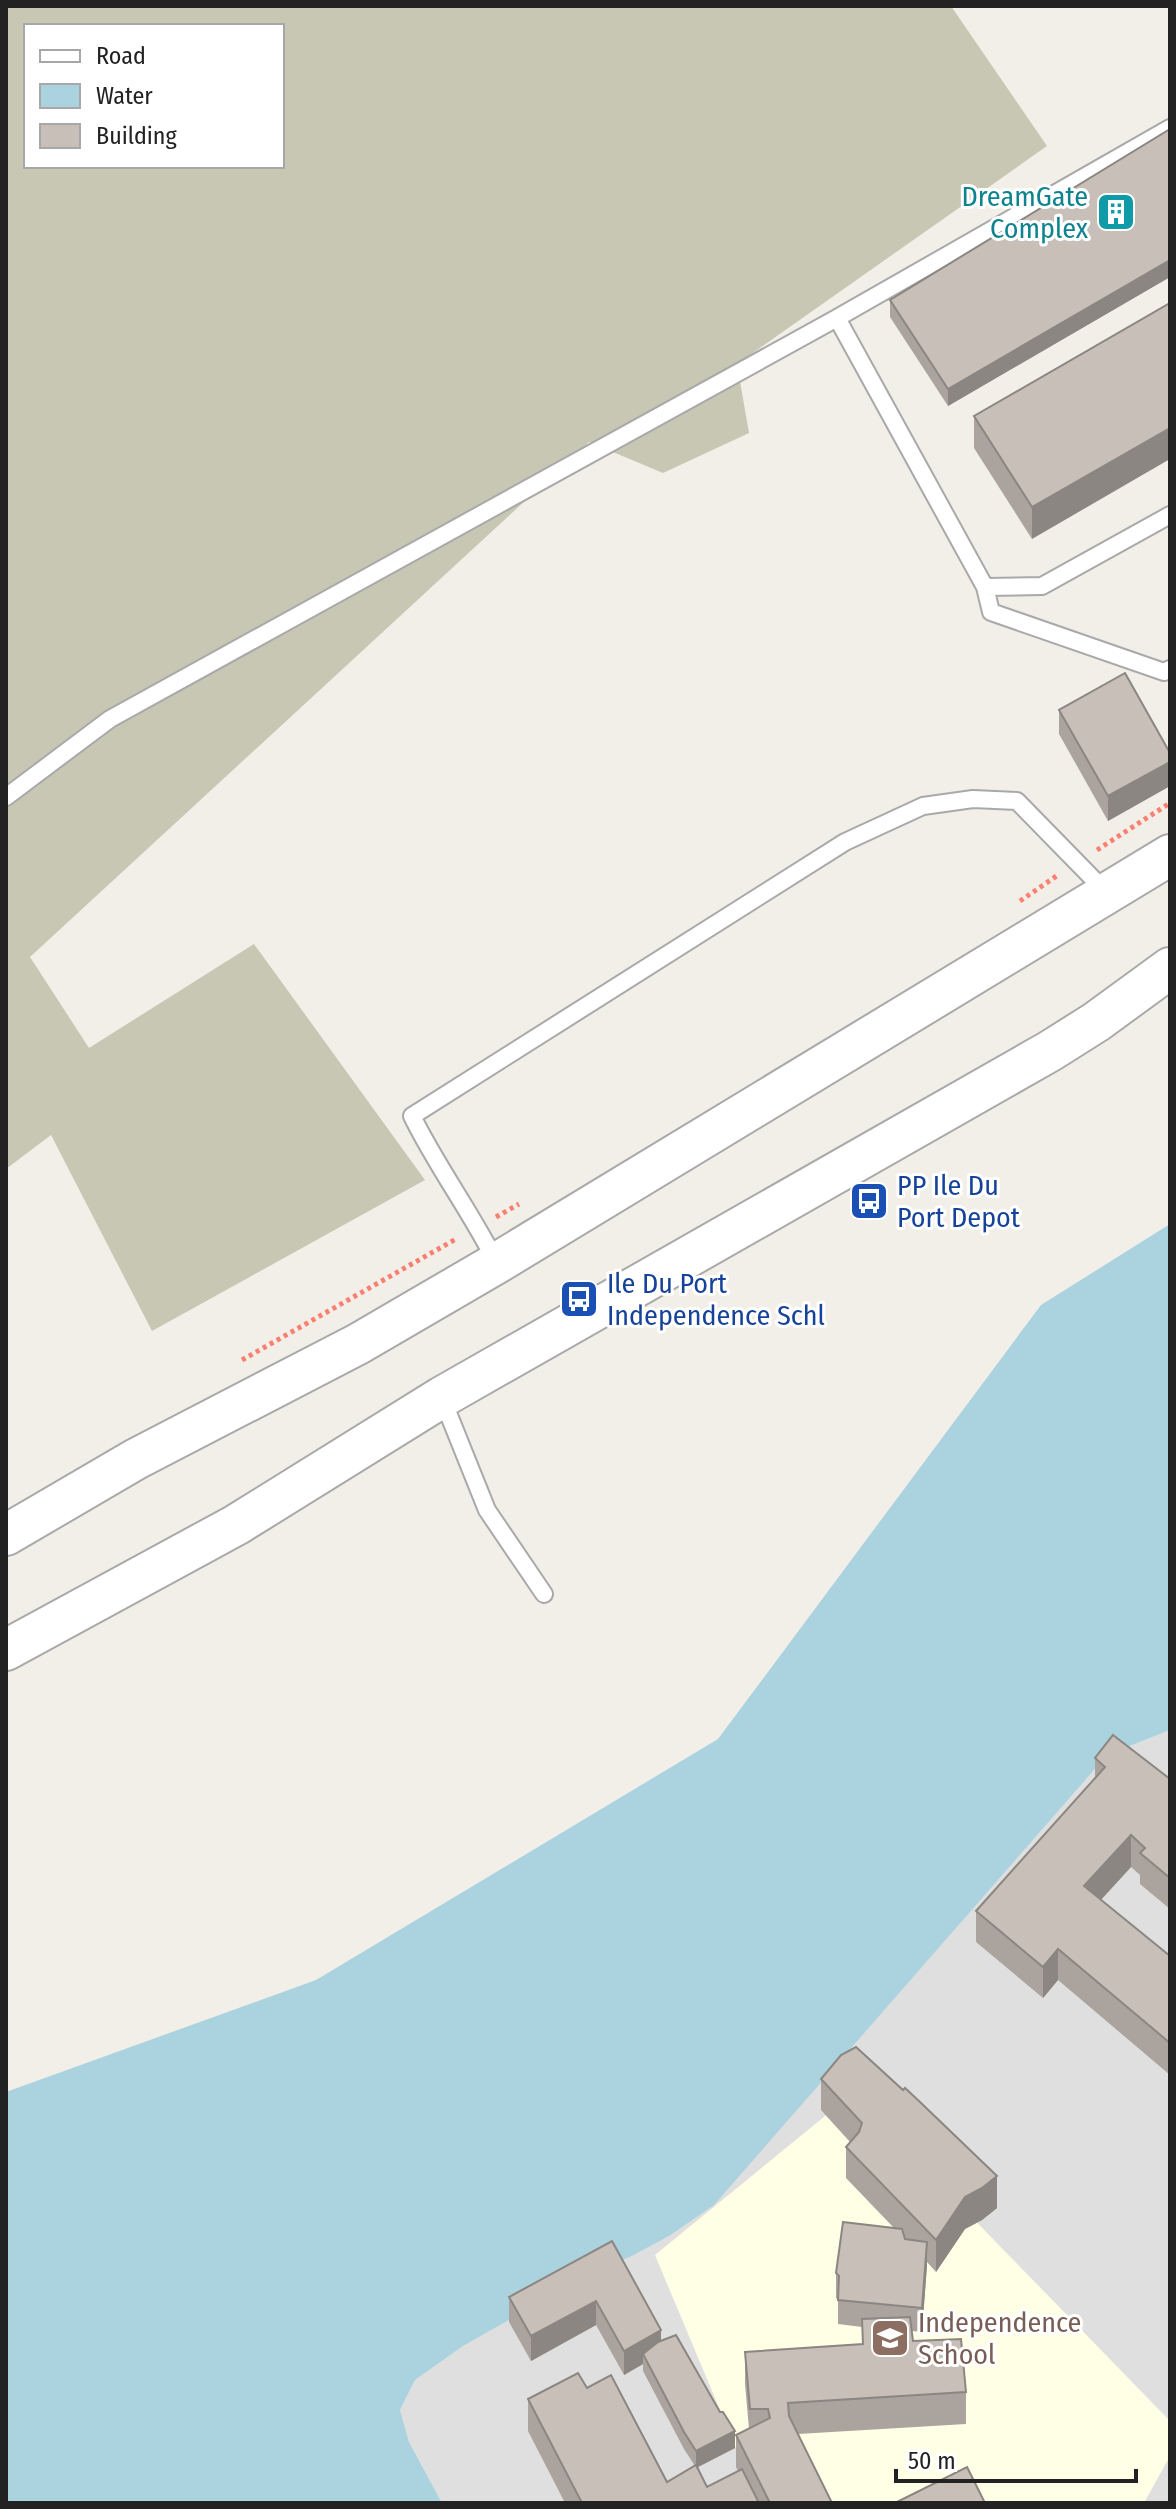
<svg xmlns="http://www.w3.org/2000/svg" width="1176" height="2509" viewBox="0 0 1176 2509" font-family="'Fira Sans Condensed',sans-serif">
	<rect width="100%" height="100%" fill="#f2efe9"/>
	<path fill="#e0dfdf" d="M1170 1730V2503H442L409 2442 400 2410 415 2380 463 2346 592 2273 632 2256 669 2236 1107 1755Z"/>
	<path fill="#ffffe5" d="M852 2094 1170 2421V2456L1144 2503H759L655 2255Z"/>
	<path fill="#c7c7b4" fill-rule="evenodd" d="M6 6H951L1047 146 737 364 749 433 663 473 589 442 30 957 89 1048 254 944 425 1180 152 1331 51 1135 6 1169ZM26 26H282V166H26Z"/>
	<path fill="#aad3df" d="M1170 1224V1730L1107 1755 714 2205 669 2236 632 2256 592 2273 463 2346 415 2380 400 2410 409 2442 442 2503H6V2092L316 1980 718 1739 1041 1305Z"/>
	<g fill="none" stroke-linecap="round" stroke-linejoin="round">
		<defs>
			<path id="service" d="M1170 128 837 318 985 587 1042 586 1170 515
				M985 587 991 612 1164 672 1170 669
				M6 797 110 719 837 318
				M496 1262C471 1212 437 1167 412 1116L845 842 923 806 973 799 1017 801 1106 892
				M442 1398 487 1510 544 1594"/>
			<path id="tertiary" d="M6 1535 136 1459 358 1344 497 1263 1170 855
				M6 1650 236 1525 442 1397 1050 1051 1096 1022 1170 968"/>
		</defs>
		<use href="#service" stroke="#a9a9a9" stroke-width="20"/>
		<use href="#tertiary" stroke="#a9a9a9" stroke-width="44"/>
		<path stroke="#fa8072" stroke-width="5" stroke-dasharray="4 4" stroke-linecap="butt" d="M1097 850 1170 803
			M1020 901 1058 875
			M496 1217 519 1204
			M242 1360 456 1239"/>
		<use href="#service" stroke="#fff" stroke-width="16"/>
		<use href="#tertiary" stroke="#fff" stroke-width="40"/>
	</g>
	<path fill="#aba49e" d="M1170 129V277L948 406 890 317V300Z
		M1170 303 1032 539 974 448V416Z
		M1059 710 1170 753V786L1108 821 1059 734Z
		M1095 1758 1170 1779V1909L1140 1884V1875L1131 1867 1101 1900 1170 1956V2075L1058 1980 1043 1998 976 1942V1911L1095 1779Z
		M821 2079 997 2208 982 2220 965 2229 936 2272 927 2262 922 2332 912 2331 913 2341 966 2392V2424L798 2434 832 2503H565L528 2431V2399L587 2388 667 2482 695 2466 684 2449 643 2371V2364L624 2375 596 2325 531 2361 509 2322V2297L612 2241 661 2340 735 2448 698 2467 707 2487 738 2471 736 2467V2435L749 2429 745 2384V2352L862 2344V2327L838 2324V2300L836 2298V2273L894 2228 846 2178V2147L850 2142 821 2110Z"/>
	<path fill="#8b8681" d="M1170 260V277L948 406V389Z
		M1170 428V459L1032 539V507Z
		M1170 762V786L1108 821V796Z
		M1131 1835V1867L1084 1918V1886Z
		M1058 1949V1980L1043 1998V1967Z
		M997 2176V2208L982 2220 965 2229 936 2272V2240L965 2197Z
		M927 2242V2266L922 2332V2308Z
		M596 2301V2325L531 2361V2336Z
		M661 2330V2354H643V2364L624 2375V2351Z
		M735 2431V2448L696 2468V2451Z"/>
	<path fill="#c7bfb8" stroke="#8b8681" stroke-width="2" d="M1170 129V260L948 389 890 300Z
		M1170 303V428L1032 507 974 416Z
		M1125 673 1170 753V762L1108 796 1059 710Z
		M1113 1735 1170 1779V1878L1140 1853 1145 1848 1131 1835 1084 1886 1170 1956V2043L1058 1949 1043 1967 976 1911 1105 1767 1095 1758Z
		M856 2047 903 2090 905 2088 920 2102 997 2176 982 2188 965 2197 936 2240 846 2147 859 2132 862 2123 821 2079 841 2055Z
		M843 2222 902 2229 905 2239 927 2242 922 2308 838 2300 839 2276 836 2273Z
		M612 2241 661 2330 624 2351 596 2301 531 2336 509 2297Z
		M910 2317 913 2341 961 2339 966 2392 788 2403 789 2416 832 2503H770L736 2435 770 2418 768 2409H750L745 2352 863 2344 862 2319Z
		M676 2335 720 2412H723L735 2431 696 2451 684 2432 643 2354 658 2342Z
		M578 2373 587 2388 611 2375 667 2482 696 2465 707 2487 742 2469 759 2503H582L528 2399Z
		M967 2467 985 2503H895Z"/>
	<defs>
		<symbol id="building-square" viewBox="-11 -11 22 22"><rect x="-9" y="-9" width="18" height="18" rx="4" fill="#0f9aa8" stroke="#fff"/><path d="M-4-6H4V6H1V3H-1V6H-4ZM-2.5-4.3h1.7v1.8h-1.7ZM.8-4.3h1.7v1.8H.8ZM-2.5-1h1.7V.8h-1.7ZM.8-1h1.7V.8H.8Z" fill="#fff"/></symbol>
		<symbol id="bus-square" viewBox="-11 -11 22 22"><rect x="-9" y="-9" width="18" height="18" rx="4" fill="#1a4fb4" stroke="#fff"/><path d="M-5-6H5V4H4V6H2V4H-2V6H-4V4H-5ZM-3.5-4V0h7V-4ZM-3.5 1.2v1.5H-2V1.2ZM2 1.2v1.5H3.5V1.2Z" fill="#fff"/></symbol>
		<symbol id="school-square" viewBox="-11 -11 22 22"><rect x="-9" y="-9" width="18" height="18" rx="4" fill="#8d6e63" stroke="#fff"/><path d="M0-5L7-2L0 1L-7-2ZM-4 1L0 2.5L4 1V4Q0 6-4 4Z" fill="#fff"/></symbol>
	</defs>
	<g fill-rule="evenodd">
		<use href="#building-square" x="1094" y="190" width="44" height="44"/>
		<use href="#bus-square" x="847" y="1179" width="44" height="44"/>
		<use href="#bus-square" x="557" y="1277" width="44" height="44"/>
		<use href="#school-square" x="868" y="2316" width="44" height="44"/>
	</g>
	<g text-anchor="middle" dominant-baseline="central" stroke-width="6" stroke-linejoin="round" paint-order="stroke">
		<g font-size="28" fill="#0d838f" stroke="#fff" text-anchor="end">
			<text x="1088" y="196">DreamGate<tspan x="1088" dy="32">Complex</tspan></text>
		</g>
		<g font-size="28" fill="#164399" stroke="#fff" text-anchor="start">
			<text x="897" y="1185">PP Ile Du<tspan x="897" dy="32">Port Depot</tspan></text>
			<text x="607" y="1283">Ile Du Port<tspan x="607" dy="32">Independence Schl</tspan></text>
		</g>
		<g font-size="28" fill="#785e54" stroke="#fff" text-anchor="start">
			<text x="918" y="2322">Independence<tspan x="918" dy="32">School</tspan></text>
		</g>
	</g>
	<rect width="1176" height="2509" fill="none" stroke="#222222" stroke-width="16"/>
	<rect x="24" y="24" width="260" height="144" fill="#ffffff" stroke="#a7a7a7" stroke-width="2"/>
	<rect x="40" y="50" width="40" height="12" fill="#ffffff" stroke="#a7a7a7" stroke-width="2"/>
	<text x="96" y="64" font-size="24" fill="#222222">Road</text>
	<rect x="40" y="84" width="40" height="24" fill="#aad3df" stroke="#a7a7a7" stroke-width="2"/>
	<text x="96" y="104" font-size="24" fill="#222222">Water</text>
	<rect x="40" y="124" width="40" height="24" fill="#c7bfb8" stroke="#a7a7a7" stroke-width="2"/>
	<text x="96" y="144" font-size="24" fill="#222222">Building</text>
	<path d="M896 2469v12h240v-12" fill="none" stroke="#222222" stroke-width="4"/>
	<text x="908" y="2469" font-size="24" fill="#222222" stroke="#ffffff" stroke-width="6" paint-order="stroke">50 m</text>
</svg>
